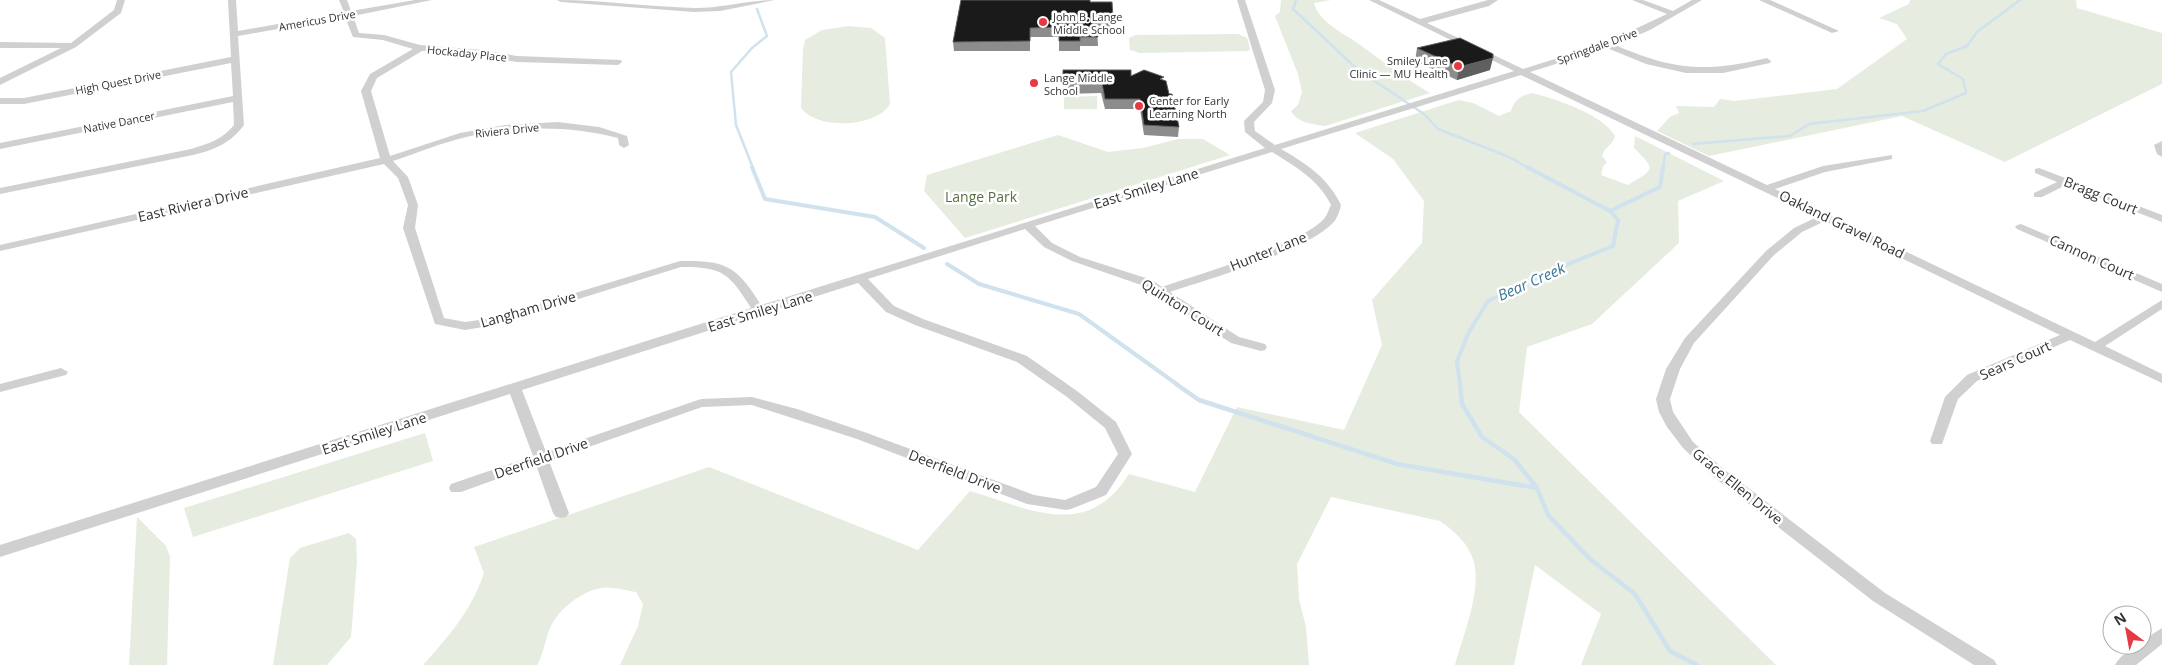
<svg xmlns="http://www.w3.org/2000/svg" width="2162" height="665" viewBox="0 0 2162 665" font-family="'Open Sans',sans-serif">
	<rect width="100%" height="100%" fill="#fff"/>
	<path fill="#e6ecdf" d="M1281 0H1331L1314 3C1320 24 1346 34 1363 47 1385 63 1406 79 1430 93L1325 126C1312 124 1298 123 1291 111L1298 105 1302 92 1298 74 1275 16 1280 12Z
		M1910 0H2076L2077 8 2162 33V84L2005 162 1902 116 1709 156 1657 131 1670 117 1679 113 1676 106 1714 107 1720 99 1735 101 1837 89 1907 39 1897 24 1879 18 1909 4Z
		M849 26 871 28 885 38 890 104C876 128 817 130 801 108L803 50 805 40 822 30Z
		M1238 34 1247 38 1250 49 1248 51 1140 53 1130 50 1129 38 1136 35Z
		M1533 93C1558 100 1602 114 1615 136 1613 145 1604 147 1602 156L1607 162 1603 166 1601 175 1628 185C1655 169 1656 170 1634 148L1635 136 1724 181 1678 201 1679 243 1592 324 1527 347 1519 412 1776 665H1581L1601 614 1535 565 1514 665H1455C1463 636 1483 588 1473 559 1468 543 1453 530 1440 521L1331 497 1297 564 1299 599 1306 627 1309 665H620L638 626 643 604 636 592C625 590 611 586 601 588 580 592 559 609 550 628 545 640 544 653 537 665H423C450 635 471 611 484 573L474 547 709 467 918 550 970 491C1030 509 1087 541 1129 474L1195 492 1237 407 1344 430 1382 345 1372 300 1422 243 1424 201 1393 159 1355 133 1459 100 1473 103 1499 116 1511 111C1514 100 1522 95 1533 93Z
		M1097 96V109H1064V97Z
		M1058 135 1108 152 1143 148 1178 139H1203L1230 155 965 238 924 191 927 175Z
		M425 433 433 461 193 537 184 508Z
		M137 517 166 546 170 557 167 665H129Z
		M349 533 356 539 357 562 351 637 327 665H273L290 558 300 548Z"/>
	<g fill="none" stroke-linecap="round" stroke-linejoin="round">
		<path stroke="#cfe2ee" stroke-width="2.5" d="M1296 0 1293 9 1357 69 1424 114 1438 129 1507 156 1529 168
			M1693 144 1790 136 1809 124 1923 111 1966 93 1963 79 1938 64 1946 54 1967 46 1977 32 2020 0
			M753 168 736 125 731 72 752 48 767 36 757 9
			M1663 168 1665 154 1669 153"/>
		<path stroke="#cfe2ee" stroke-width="4" d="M752 167 765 199 875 217 924 248
			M1610 211 1660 187 1663 167
			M947 264 979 284 1079 314 1178 385
			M1460 385 1457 361 1469 332 1488 301 1539 276 1613 246 1618 220 1610 211 1527 167"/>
		<path stroke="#cfe2ee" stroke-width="4.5" d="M1176 384 1199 400 1397 464 1537 488
			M1460 384 1462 404 1482 437 1514 459 1537 488 1548 515 1590 559 1635 594 1670 651 1697 665"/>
		<path fill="#d0d0d0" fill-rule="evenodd" d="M117 0H125L121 13 76 47 0 85V78L61 48H0V42L71 43 114 10Z
			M228 0H236L238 31 344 12 339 0H347L351 11 415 0H432L353 16 359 33 384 35 420 45 483 50 517 56 621 60 622 62 618 65 517 62 483 56 422 51 377 78 371 91 390 156 460 133 505 125 558 122 599 127 627 136 629 145 624 148 619 145 618 138C568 125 516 126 466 137 441 143 417 153 393 161L408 177 418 205 415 228 444 318 465 322 493 318 680 261C726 260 737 266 761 305L1265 148 1245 132 1244 121 1263 102 1265 90 1237 0H1245L1275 90 1272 103 1254 122 1255 131 1275 145 1514 71 1369 0H1379L1420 19 1488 0H1498L1489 6 1427 23 1523 69 1605 43 1667 14 1632 0H1643L1673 11 1692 0H1702L1650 30 1615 45C1673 70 1705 73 1767 58L1771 61 1770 63 1723 73H1686L1646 64 1607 48 1530 72 1767 185 1823 166 1892 155V159L1825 172 1775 189 2095 342 2162 300V309L2105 346 2162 374V383L2070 340 1977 381 1958 399 1942 444H1932L1930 441 1945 397 1967 375 2060 335 1825 221 1802 232 1774 255 1694 343 1680 369 1670 399 1673 412 1693 442 1725 470 1885 593 1994 660 1997 665H1974L1873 601 1715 478 1683 448 1667 427 1659 412 1656 399 1666 369 1685 338 1766 251 1794 228 1817 217 1521 75 1281 149C1307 164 1328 178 1341 205 1340 210 1338 215 1336 219 1315 249 1208 279 1170 292L1239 337 1265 344 1267 347 1265 350 1261 351 1231 343 1144 286 1072 261 1044 247 1025 229 868 279 894 306 923 319 1027 356 1077 391 1116 422 1132 454 1106 495 1071 509 1066 510 1027 504 857 439 752 405 702 407 549 461 569 513 566 517 561 518 556 517 553 513 536 465 461 492H451L449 488 451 484 533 456 510 394 0 557V545L751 308C729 273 723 267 681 267L495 325 465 330 435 324 403 228 408 205 398 178 384 164 0 251V245L380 158 361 91 370 74 413 49 383 40 353 37 345 17 238 36 244 125C231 143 214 150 193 155L0 194V188L191 149C208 144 223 139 234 125L233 102 0 149V143L233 96 231 63 24 104H0V98H24L231 57ZM1272 152C1296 167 1318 179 1331 205 1329 208 1328 213 1326 216 1310 242 1196 275 1162 287L1152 280 1080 257 1052 243 1035 226ZM858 283 886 312 915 325 1017 362 1067 397 1105 428 1118 454 1096 487 1065 500 1034 495 867 433 797 409 752 397 701 399 546 452 522 390Z
			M557 0C603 0 649 7 695 8 722 8 748 0 775 0L720 11 694 12 561 2Z
			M1759 0H1770L1839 31 1832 33Z
			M2162 141V157L2157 154 2154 145Z
			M2039 168 2162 215V222L2066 185 2042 197H2034V193L2057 182 2035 173V169Z
			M2021 224 2162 284V292L2017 229 2015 227 2017 225Z
			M61 368 68 372 66 375 0 392V384Z
			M2162 628V644L2136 665H2115C2119 657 2133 645 2142 645V641Z"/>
	</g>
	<path fill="#8c8c8c" d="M1090 2 1113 17V27H1097L1098 46H1080V51H1059V37H1030V51H954L953 42Z
		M1417 48 1490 70 1457 80 1415 61Z
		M1063 70 1131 76 1164 80 1169 94 1179 127 1178 137 1144 135 1140 109H1105L1101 93 1063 94Z"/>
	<path fill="#5f5f5f" d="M1493 58 1490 70 1457 80 1459 67Z"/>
	<path fill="#1a1a1a" stroke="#5f5f5f" d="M961 0H1090V2H1112L1113 17H1096L1098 37H1080V41H1059V27L1030 28V41L953 42Z
		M1460 38 1493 54V58L1459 67 1417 48Z
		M1063 70H1131V76L1144 70 1164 77 1160 79 1166 81 1169 94H1172L1179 127 1144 125 1140 99H1105L1102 83 1063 84Z"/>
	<g fill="#e63946" stroke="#fff" stroke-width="2">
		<circle cx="1043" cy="22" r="5"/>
		<circle cx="1458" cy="66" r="5"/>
		<circle cx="1034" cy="83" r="5"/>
		<circle cx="1139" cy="106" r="5"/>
	</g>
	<g text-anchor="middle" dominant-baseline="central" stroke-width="5" stroke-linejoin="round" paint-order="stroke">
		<g font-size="11" fill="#333" stroke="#fff" text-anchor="start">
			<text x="1053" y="16">John B. Lange<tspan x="1053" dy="13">Middle School</tspan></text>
			<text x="1448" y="60" text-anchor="end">Smiley Lane<tspan x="1448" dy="13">Clinic — MU Health</tspan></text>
			<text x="1044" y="77">Lange Middle<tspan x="1044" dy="13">School</tspan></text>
			<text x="1149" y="100">Center for Early<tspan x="1149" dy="13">Learning North</tspan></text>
		</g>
		<g font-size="11" fill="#333" stroke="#fff">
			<text transform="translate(317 20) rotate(-10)">Americus Drive</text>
			<text transform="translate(1597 46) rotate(-20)">Springdale Drive</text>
			<text transform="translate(467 53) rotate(6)">Hockaday Place</text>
			<text transform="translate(118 82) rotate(-11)">High Quest Drive</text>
			<text transform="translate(119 122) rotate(-11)">Native Dancer</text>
			<text transform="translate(507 130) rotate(-6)">Riviera Drive</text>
		</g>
		<g font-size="14" fill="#333" stroke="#fff">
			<text transform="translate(1146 188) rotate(-17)">East Smiley Lane</text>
			<text transform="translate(2101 195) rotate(22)">Bragg Court</text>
			<text transform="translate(193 204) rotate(-13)">East Riviera Drive</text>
			<text transform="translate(1842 224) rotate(26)">Oakland Gravel Road</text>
			<text transform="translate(1268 251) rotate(-22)">Hunter Lane</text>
			<text transform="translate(2092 257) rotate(24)">Cannon Court</text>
			<text transform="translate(1183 307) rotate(32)">Quinton Court</text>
			<text transform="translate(528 309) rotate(-16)">Langham Drive</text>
			<text transform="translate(760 311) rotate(-17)">East Smiley Lane</text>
			<text transform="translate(2015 360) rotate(-24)">Sears Court</text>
			<text transform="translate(374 433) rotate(-18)">East Smiley Lane</text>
			<text transform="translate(541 458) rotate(-19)">Deerfield Drive</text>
			<text transform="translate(955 471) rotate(21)">Deerfield Drive</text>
			<text transform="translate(1738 486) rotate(39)">Grace Ellen Drive</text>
		</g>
		<g font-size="14" fill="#56703f" stroke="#fff">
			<text x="981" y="196">Lange Park</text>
		</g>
		<g font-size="15" font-style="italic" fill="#3f7597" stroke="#fff">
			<text transform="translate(1531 281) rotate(-24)">Bear Creek</text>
		</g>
	</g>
	<g transform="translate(2127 630) rotate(328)"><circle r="24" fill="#ffffff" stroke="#adadad"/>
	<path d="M0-4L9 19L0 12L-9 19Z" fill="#e63946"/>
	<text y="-8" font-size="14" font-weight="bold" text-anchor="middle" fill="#333333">N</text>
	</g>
</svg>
